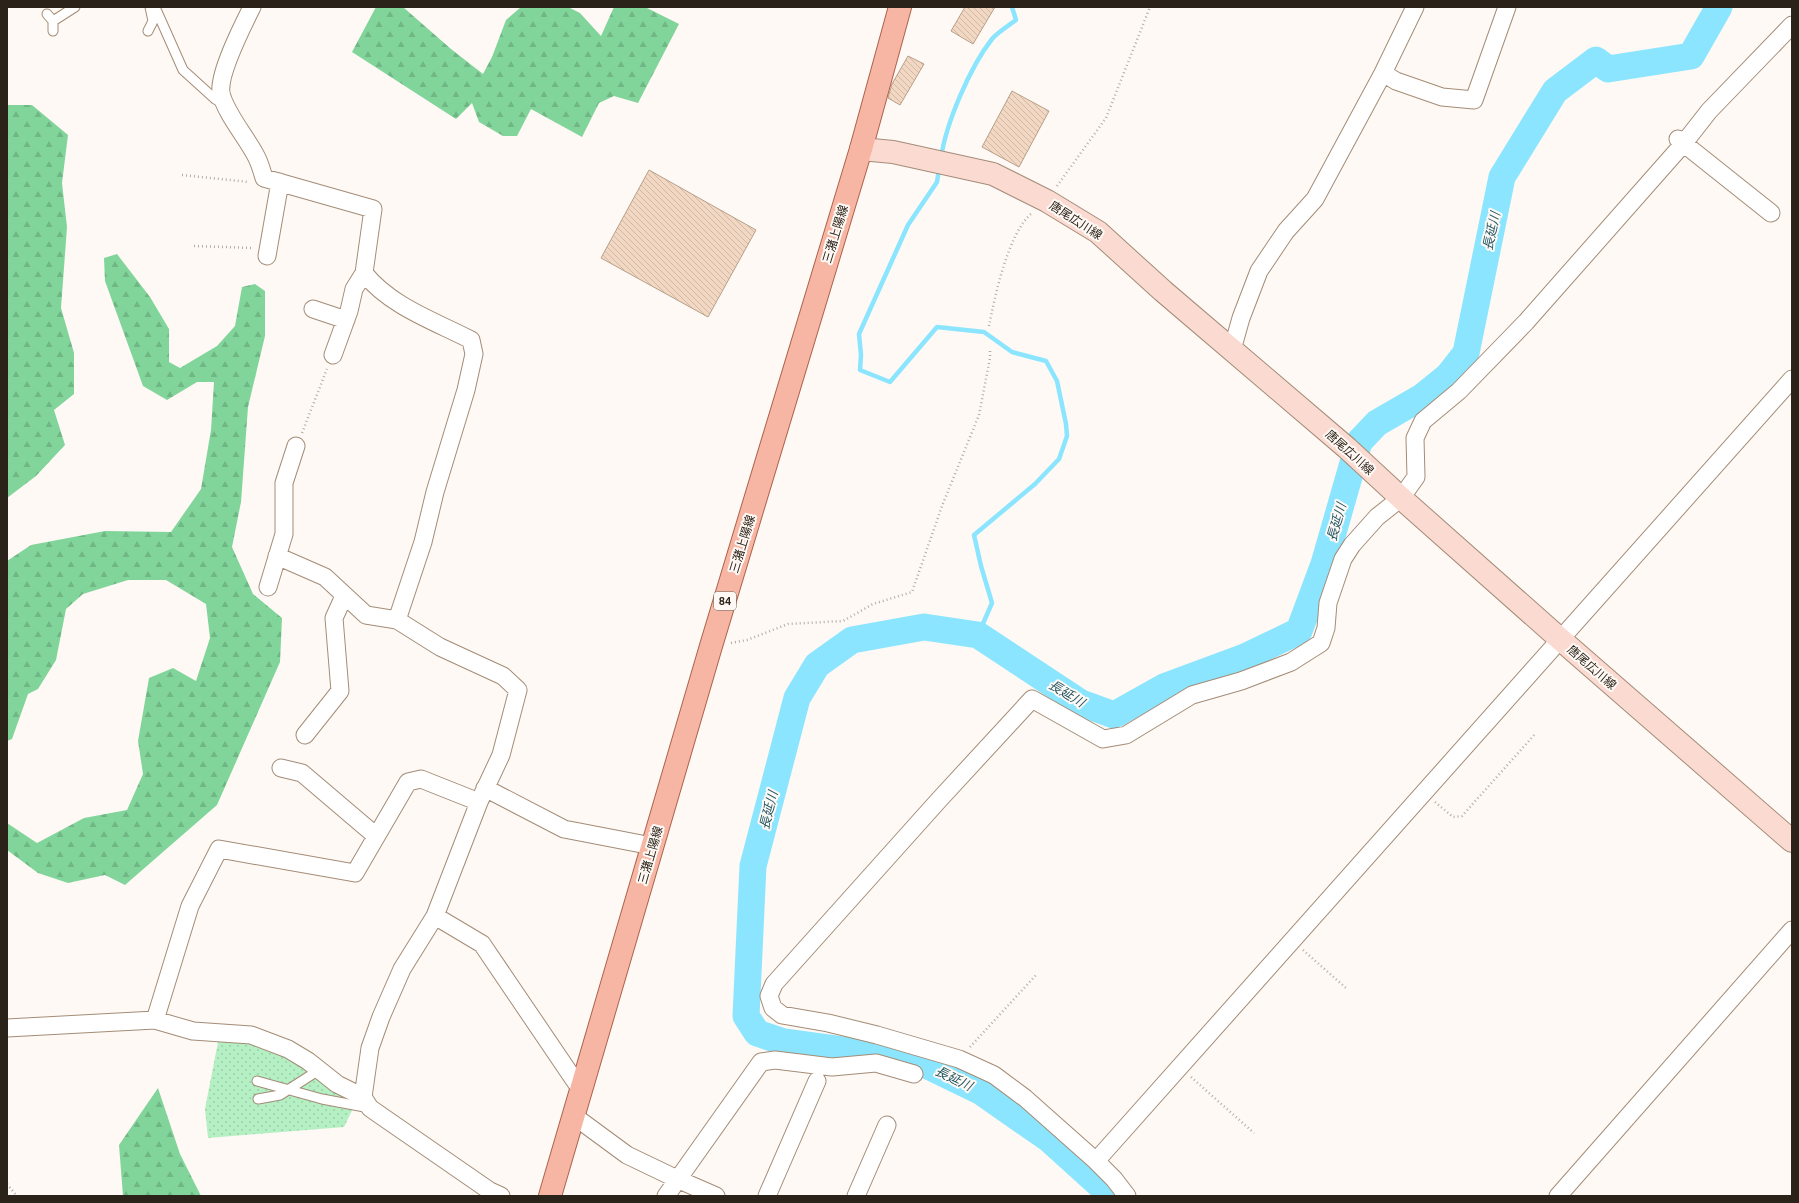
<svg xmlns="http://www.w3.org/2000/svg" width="1799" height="1203" viewBox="0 0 1799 1203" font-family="Ubuntu,'Noto Sans JP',sans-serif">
	<defs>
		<pattern id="forest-firs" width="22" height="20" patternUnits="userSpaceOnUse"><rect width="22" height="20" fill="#81d59b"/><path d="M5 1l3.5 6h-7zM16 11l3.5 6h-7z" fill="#70b785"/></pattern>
		<pattern id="park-dots" width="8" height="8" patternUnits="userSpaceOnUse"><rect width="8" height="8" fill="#b4f0c4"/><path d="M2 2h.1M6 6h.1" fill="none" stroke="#9bcea8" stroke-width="1.8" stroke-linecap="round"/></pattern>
		<pattern id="building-back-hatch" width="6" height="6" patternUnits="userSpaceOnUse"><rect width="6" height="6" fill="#f2d8c2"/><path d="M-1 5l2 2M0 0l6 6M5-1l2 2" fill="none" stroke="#d0b9a6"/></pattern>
	</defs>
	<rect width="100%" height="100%" fill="#fef9f4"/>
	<path fill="url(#forest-firs)" d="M376 7H403L451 49 483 74 492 57 506 20 521 7H568L580 13 601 36 614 7H645L679 24 638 103 614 96 599 103 582 137 531 109 517 136H503L479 122 472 103 456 119 352 52Z
		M7 105H32L68 135 62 183 67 227 61 308 74 353V394L54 410 65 445 36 476 7 498Z
		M117 254 150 297 169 329V362L180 368 217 346 235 326 242 287 255 284 265 291V336L248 407 241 502 232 547 253 594 282 618 280 662 217 805 125 885 105 875 68 883 38 873 7 850V823L37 843 84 818 127 810 143 774 138 741 149 678 173 668 196 681 210 638 206 604 166 580H128L83 594 66 609 56 660 38 689 28 694 12 739 7 741V561L31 545 105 531 171 532 201 489 211 430 214 382H197L167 400 143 386 105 281 104 258Z
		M158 1088 180 1154 201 1196H123L119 1145Z"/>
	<path fill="url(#park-dots)" d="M219 1037 257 1042 310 1068 358 1098 344 1127 208 1138 205 1109Z"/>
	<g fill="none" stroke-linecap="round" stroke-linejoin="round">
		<path stroke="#8be5fe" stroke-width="4.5" d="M941 158C946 123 970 67 992 39 998 32 1008 26 1016 20L1012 7
			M939 169 937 182 908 225 859 334 861 355 860 370 890 382 937 327 984 332 1012 352 1046 361 1057 381 1066 424 1067 436 1059 459 1035 484 974 535 981 566 992 603 978 635"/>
		<path stroke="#8be5fe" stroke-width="27" d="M1109 1196 1101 1186 1049 1139 980 1091 916 1060 784 1042 757 1033 746 1016 753 866 797 698 817 665 852 640 924 627 978 635 1081 703 1114 715 1164 687 1245 657 1299 631 1324 564 1359 442 1377 423 1422 397 1448 376 1466 353 1502 177 1555 91 1596 60 1608 69 1691 56 1719 7"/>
	</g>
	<path fill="url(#building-back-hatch)" stroke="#b79f89" d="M965 7H995L973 44 951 31Z
		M908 56 924 64 900 105 888 98 892 84Z
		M1012 91 1049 111 1019 167 982 147Z
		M649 170 756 230 708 317 601 258Z"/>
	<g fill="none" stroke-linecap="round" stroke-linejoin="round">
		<defs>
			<path id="lane" d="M155 7 183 70 215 99 224 104
				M47 14 53 21V31
				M53 21 75 7
				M148 31 153 21 150 7
				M257 1081 322 1099 370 1108
				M258 1099 280 1095 319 1070"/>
			<path id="street" d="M252 7C243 25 218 74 221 93 225 113 248 139 257 158 260 164 262 171 264 178L373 209 364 273C390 306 434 321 471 340L474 354 466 390 435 492 423 542 397 620
				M1383 73 1396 81 1442 97 1474 100 1507 7
				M1678 139 1771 213
				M267 256 280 182
				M313 309 346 320
				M1232 350 1241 318 1259 271 1286 231 1315 199 1383 73 1415 7
				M333 355 349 311 354 289 364 273
				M277 556 325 577 366 615 397 620 440 647 503 676 518 690 501 755 479 802 435 916 402 969 381 1017 370 1048 363 1097 370 1108 380 1115 490 1191 501 1196
				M268 587 284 534V483L296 446
				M305 735 340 691 334 618 344 596
				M281 768 302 773 376 836
				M485 788 564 829 652 846
				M435 916 482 944 581 1090
				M155 1020 190 906 219 849 355 873 408 782 421 779 479 802
				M7 1028 155 1020 193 1031 251 1035 288 1049 308 1061 337 1084 363 1097
				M574 1116 627 1155 677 1179 716 1196
				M1096 1161 1792 379
				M666 1196 761 1062 775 1060 832 1067 876 1063 914 1074
				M767 1196 817 1081
				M856 1196 887 1125
				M1127 1196 1114 1179 1096 1161 1025 1098 994 1075 959 1059 877 1035 828 1023 782 1015 773 1008 769 996 774 984 938 801 1032 699 1103 739 1126 735 1192 695 1241 681 1291 662 1321 643 1326 628 1328 603 1343 559 1352 545 1377 517 1401 498 1416 477 1415 438 1423 421 1459 391 1526 322 1684 143 1709 111 1792 25
				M1558 1196 1792 930"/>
			<path id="secondary" d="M861 149 893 152 993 174 1047 201 1098 232 1163 291 1347 448 1401 498 1560 639 1792 841"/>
			<path id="primary" d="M550 1196 711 646 861 149 900 7"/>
		</defs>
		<use href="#lane" stroke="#a48c77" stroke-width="11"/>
		<use href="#street" stroke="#a48c77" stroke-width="19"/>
		<use href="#secondary" stroke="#a48c77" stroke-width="24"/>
		<use href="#primary" stroke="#ac624c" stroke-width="24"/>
		<path stroke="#b2aca5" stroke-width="2.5" stroke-dasharray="1 3" stroke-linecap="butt" d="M182 175 249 182
			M1057 186 1106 118 1150 7
			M194 246 253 248
			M989 326C995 296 1008 233 1032 213
			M302 433 327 369
			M731 643 747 640 788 624 843 621 873 604 912 592 942 506 979 415 990 358V351
			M1435 802 1453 817 1462 816 1536 733
			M1303 950 1346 988
			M970 1047 1037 974
			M1191 1077 1254 1133
			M7 1184 17 1196"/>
		<use href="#lane" stroke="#fff" stroke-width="9"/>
		<use href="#street" stroke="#fff" stroke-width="17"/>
		<use href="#secondary" stroke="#fbdad2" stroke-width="22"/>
		<use href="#primary" stroke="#f7b6a4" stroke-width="22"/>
	</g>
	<g text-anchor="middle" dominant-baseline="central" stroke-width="4" stroke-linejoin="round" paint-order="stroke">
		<rect fill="#fef9f4" stroke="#6a625b" stroke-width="1" x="714" y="592" width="22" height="18" rx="3"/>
		<g font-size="11" font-weight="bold" fill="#2b2219">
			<text x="725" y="601">84</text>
		</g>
		<g font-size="12" fill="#2b2219" stroke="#fef9f4">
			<text transform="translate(1076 220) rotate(33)">唐尾広川線</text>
			<text transform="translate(835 234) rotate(-73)">三潴上陽線</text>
			<text transform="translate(1350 452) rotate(42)">唐尾広川線</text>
			<text transform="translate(742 544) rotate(-73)">三潴上陽線</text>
			<text transform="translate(1592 667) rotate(41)">唐尾広川線</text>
			<text transform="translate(650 855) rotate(-74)">三潴上陽線</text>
		</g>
		<g font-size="13" font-style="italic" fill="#255866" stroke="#fef9f4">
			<text transform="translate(1491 231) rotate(-78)">長延川</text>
			<text transform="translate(1336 522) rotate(-74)">長延川</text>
			<text transform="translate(1067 693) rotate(31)">長延川</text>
			<text transform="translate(768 810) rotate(-76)">長延川</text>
			<text transform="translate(954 1078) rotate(26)">長延川</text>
		</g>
	</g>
	<rect width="1799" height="1203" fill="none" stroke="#2b2219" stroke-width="16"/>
</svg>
